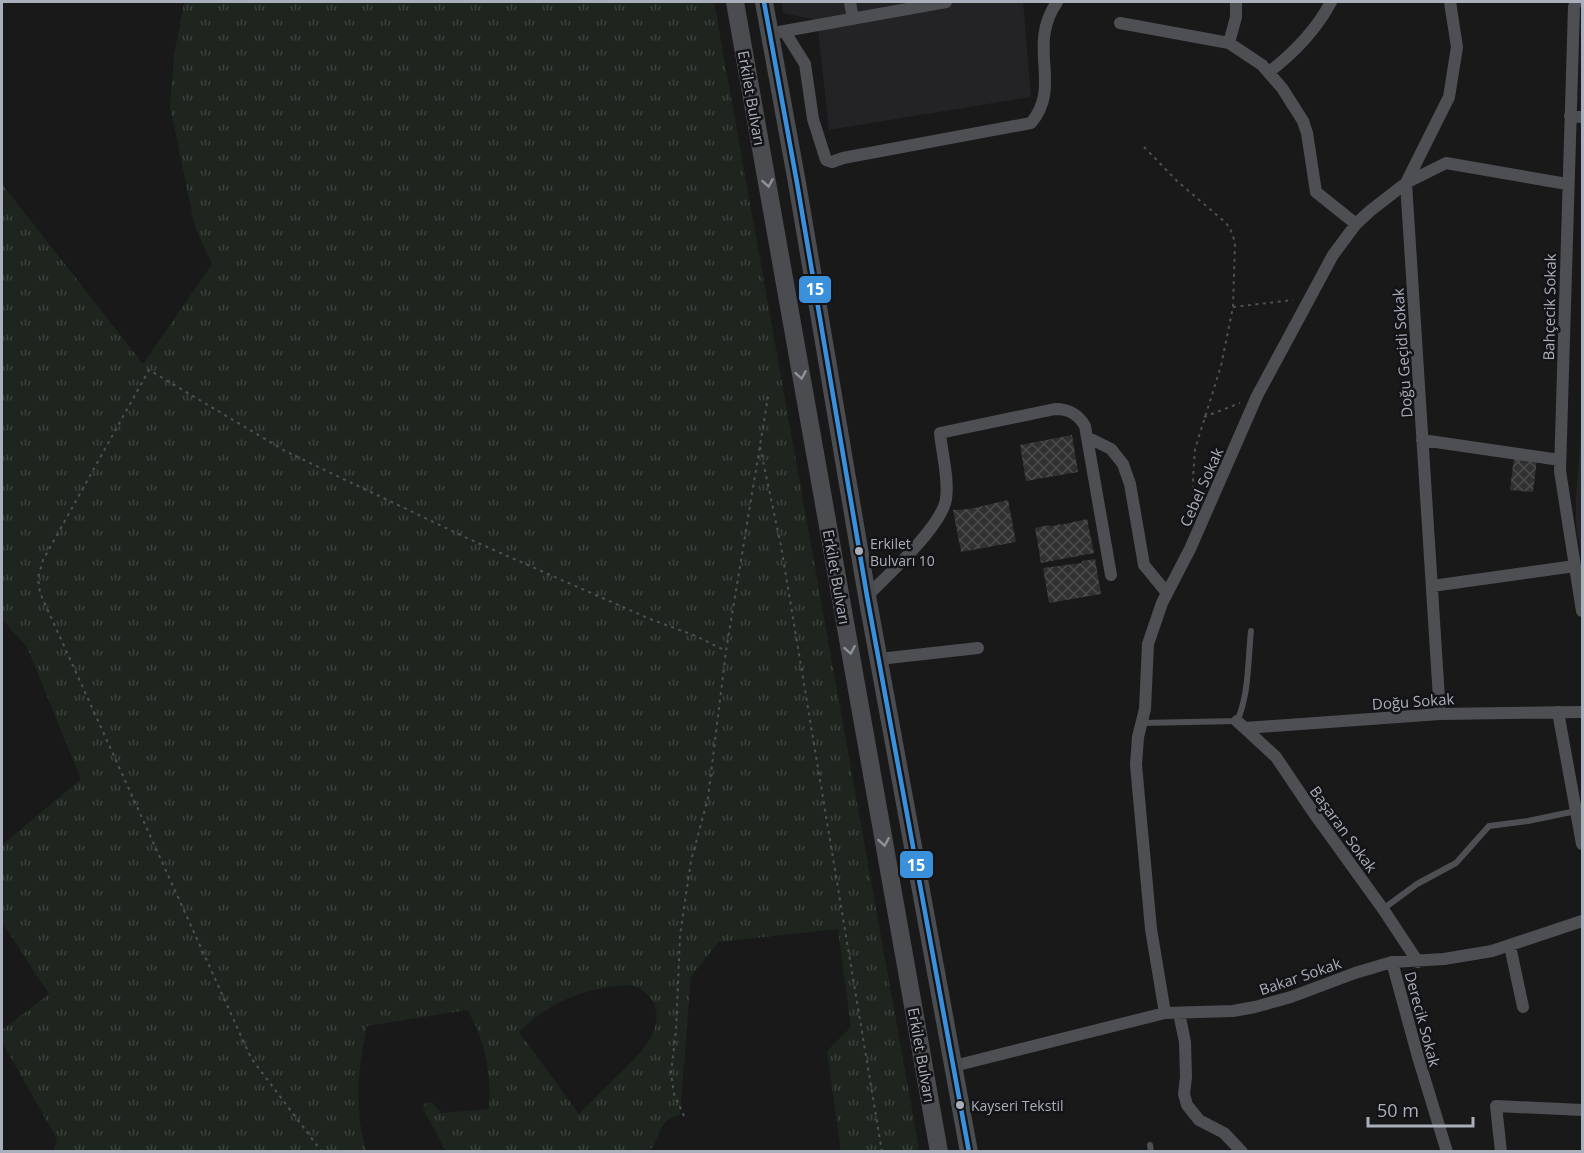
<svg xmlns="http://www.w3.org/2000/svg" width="1584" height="1153" viewBox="0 0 1584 1153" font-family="'Open Sans',sans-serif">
	<defs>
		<pattern id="grass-tufts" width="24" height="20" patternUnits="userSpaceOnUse" patternTransform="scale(1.5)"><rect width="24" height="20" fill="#1d251e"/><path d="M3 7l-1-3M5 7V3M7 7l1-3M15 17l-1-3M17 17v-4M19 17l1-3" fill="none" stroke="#3b423d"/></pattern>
		<pattern id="building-cross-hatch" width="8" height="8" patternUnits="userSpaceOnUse" patternTransform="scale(1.5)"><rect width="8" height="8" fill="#313132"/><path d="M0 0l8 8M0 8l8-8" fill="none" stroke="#4c4c4e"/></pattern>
	</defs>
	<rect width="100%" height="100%" fill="#19191a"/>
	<path fill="#232326" d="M782 2H1023L1031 97 829 130 817 20 783 13Z
		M1582 417V559L1576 526V496Z"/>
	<path fill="url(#grass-tufts)" fill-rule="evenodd" d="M184 2H714L919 1149 908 1152 841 1151 827 1051 851 1027 838 929 719 942 691 976 680 1115C653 1122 663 1139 649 1151H446L423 1109 425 1103 431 1102 442 1113 489 1109C491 1074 486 1040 467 1010L367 1026C358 1068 354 1109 366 1151H53L57 1139 2 1042V1030L49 994 2 922V845L81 779 27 647 2 619V184L143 364 212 264 195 227 170 106 174 56ZM625 985C636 985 646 990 652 1000 670 1031 631 1062 612 1081 601 1092 590 1103 579 1114L519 1032C549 1002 583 989 625 985Z"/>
	<path fill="url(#building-cross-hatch)" d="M1072 435 1078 472 1026 481 1020 445Z
		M1514 457 1537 459 1533 492 1510 490Z
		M1008 500 1016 542 961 552 953 510 970 509Z
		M1087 519 1094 553 1041 563 1035 528 1050 525V527L1060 524V525Z
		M1095 559 1101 594 1049 603 1043 568 1082 563V561Z"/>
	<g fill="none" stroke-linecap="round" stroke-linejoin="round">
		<path stroke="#4f5054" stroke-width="2" stroke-dasharray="3 4.5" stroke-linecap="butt" d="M1144 147 1177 181 1225 222 1230 228 1235 242 1233 307 1221 366 1195 449 1193 478 1194 506
			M1233 307 1293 300
			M1204 417 1240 403
			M760 447 781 546 882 1152
			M684 1116 674 1094 671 1073 676 1031 680 935 691 861 708 798 726 651 768 397
			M322 1152 251 1058 40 593 38 578 43 560 149 370 287 452 469 539 650 619 696 636 726 651"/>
		<path stroke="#4d4f53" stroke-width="6" d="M1141 723 1237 721C1249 696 1248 658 1251 631
			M1383 909 1417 884 1456 863 1489 826 1528 821 1576 811
			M1150 1145 1151 1152"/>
		<path stroke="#4d4f53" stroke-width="12" d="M850 2 853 19
			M1576 2 1574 7 1560 471 1582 611
			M1120 23 1229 43 1262 65 1282 88 1303 121 1307 133 1316 192 1356 224
			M779 32 946 2
			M785 32 805 64 813 119 826 160 832 162 843 158 1031 123C1063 85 1026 47 1057 2
			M1229 43 1236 17V2
			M1269 72C1294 53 1316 30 1331 2
			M1570 116 1582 117
			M1087 437 1111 449 1123 464 1130 484 1144 565 1167 593
			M1422 440 1560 460
			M1432 586 1575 566
			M867 596C888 575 942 526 946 499 949 478 942 454 940 433L1055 409C1069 409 1078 414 1085 426L1111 575
			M879 659 978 648
			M1558 712 1582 844
			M1440 714 1406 183 1449 97 1457 47 1450 2
			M1237 721 1276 757 1313 812 1383 909 1418 962
			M1245 728 1440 714 1582 712
			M1510 946 1523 1007
			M1392 962 1418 1057 1447 1152
			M1165 1013 1151 929 1136 765 1138 737 1145 709 1148 644 1162 603 1190 549 1257 396 1333 255 1356 224 1370 211 1406 183 1446 163 1567 184
			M1179 1013 1185 1042 1186 1077 1184 1094 1187 1105 1199 1120 1224 1133 1242 1152
			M954 1066 1165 1013 1233 1011 1255 1007 1291 997 1355 973 1392 962 1444 959 1492 951 1582 921
			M1501 1152 1496 1106 1582 1110"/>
		<path stroke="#4b4c4f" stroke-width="18" d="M735 2 939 1152
			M764 2 797 183 867 596 969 1152"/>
		<defs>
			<path id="bus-1" d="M764 2 797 183 867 596 969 1152"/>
		</defs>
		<use href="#bus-1" stroke="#141316" stroke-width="9"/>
		<use href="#bus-1" stroke="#3a90db" stroke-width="4.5"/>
	</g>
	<defs><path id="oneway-chevron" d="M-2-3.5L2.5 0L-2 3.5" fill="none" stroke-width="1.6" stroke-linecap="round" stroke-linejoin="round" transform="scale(1.5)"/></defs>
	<g stroke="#8e919b">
		<use href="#oneway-chevron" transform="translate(768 183) rotate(80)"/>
		<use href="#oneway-chevron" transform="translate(801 375) rotate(80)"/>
		<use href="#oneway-chevron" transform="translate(850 650) rotate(80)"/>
		<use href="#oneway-chevron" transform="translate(884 842) rotate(80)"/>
	</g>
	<g fill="#aaafbc" stroke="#141316" stroke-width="2">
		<circle cx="859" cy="551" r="5"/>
		<circle cx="960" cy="1105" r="5"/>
	</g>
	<g text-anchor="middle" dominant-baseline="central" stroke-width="5" stroke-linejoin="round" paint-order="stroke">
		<g font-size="14" fill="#aaafbc" stroke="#141316" text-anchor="start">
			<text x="870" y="543">Erkilet<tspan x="870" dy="17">Bulvarı 10</tspan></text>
			<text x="971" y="1105">Kayseri Tekstil</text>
		</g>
		<g font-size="15" fill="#aaafbc" stroke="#141316">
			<text transform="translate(752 98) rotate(80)">Erkilet Bulvarı</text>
			<text transform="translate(1549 307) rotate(-89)">Bahçecik Sokak</text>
			<text transform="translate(1402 353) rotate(-94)">Doğu Geçidi Sokak</text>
			<text transform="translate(1201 487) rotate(-66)">Cebel Sokak</text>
			<text transform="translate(837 577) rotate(80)">Erkilet Bulvarı</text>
			<text transform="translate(1413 701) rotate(-4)">Doğu Sokak</text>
			<text transform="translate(1344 829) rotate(54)">Başaran Sokak</text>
			<text transform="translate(1300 976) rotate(-19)">Bakar Sokak</text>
			<text transform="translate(1423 1019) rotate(75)">Derecik Sokak</text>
			<text transform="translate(922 1055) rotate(80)">Erkilet Bulvarı</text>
		</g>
	</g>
	<g stroke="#141316" stroke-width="2">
		<rect x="798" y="275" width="34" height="29" rx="6" fill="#3a90db"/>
		<rect x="899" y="850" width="35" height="29" rx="6" fill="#3a90db"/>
	</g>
	<g font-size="16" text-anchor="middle" font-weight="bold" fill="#fff">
		<text x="815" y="295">15</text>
		<text x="916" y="871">15</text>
	</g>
	<rect width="1584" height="1153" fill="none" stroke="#aaafbc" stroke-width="6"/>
	<path d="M1368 1117v9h105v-9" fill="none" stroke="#aaafbc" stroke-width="3"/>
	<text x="1377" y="1117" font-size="18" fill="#aaafbc" stroke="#141316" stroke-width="4.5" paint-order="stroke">50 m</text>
</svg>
